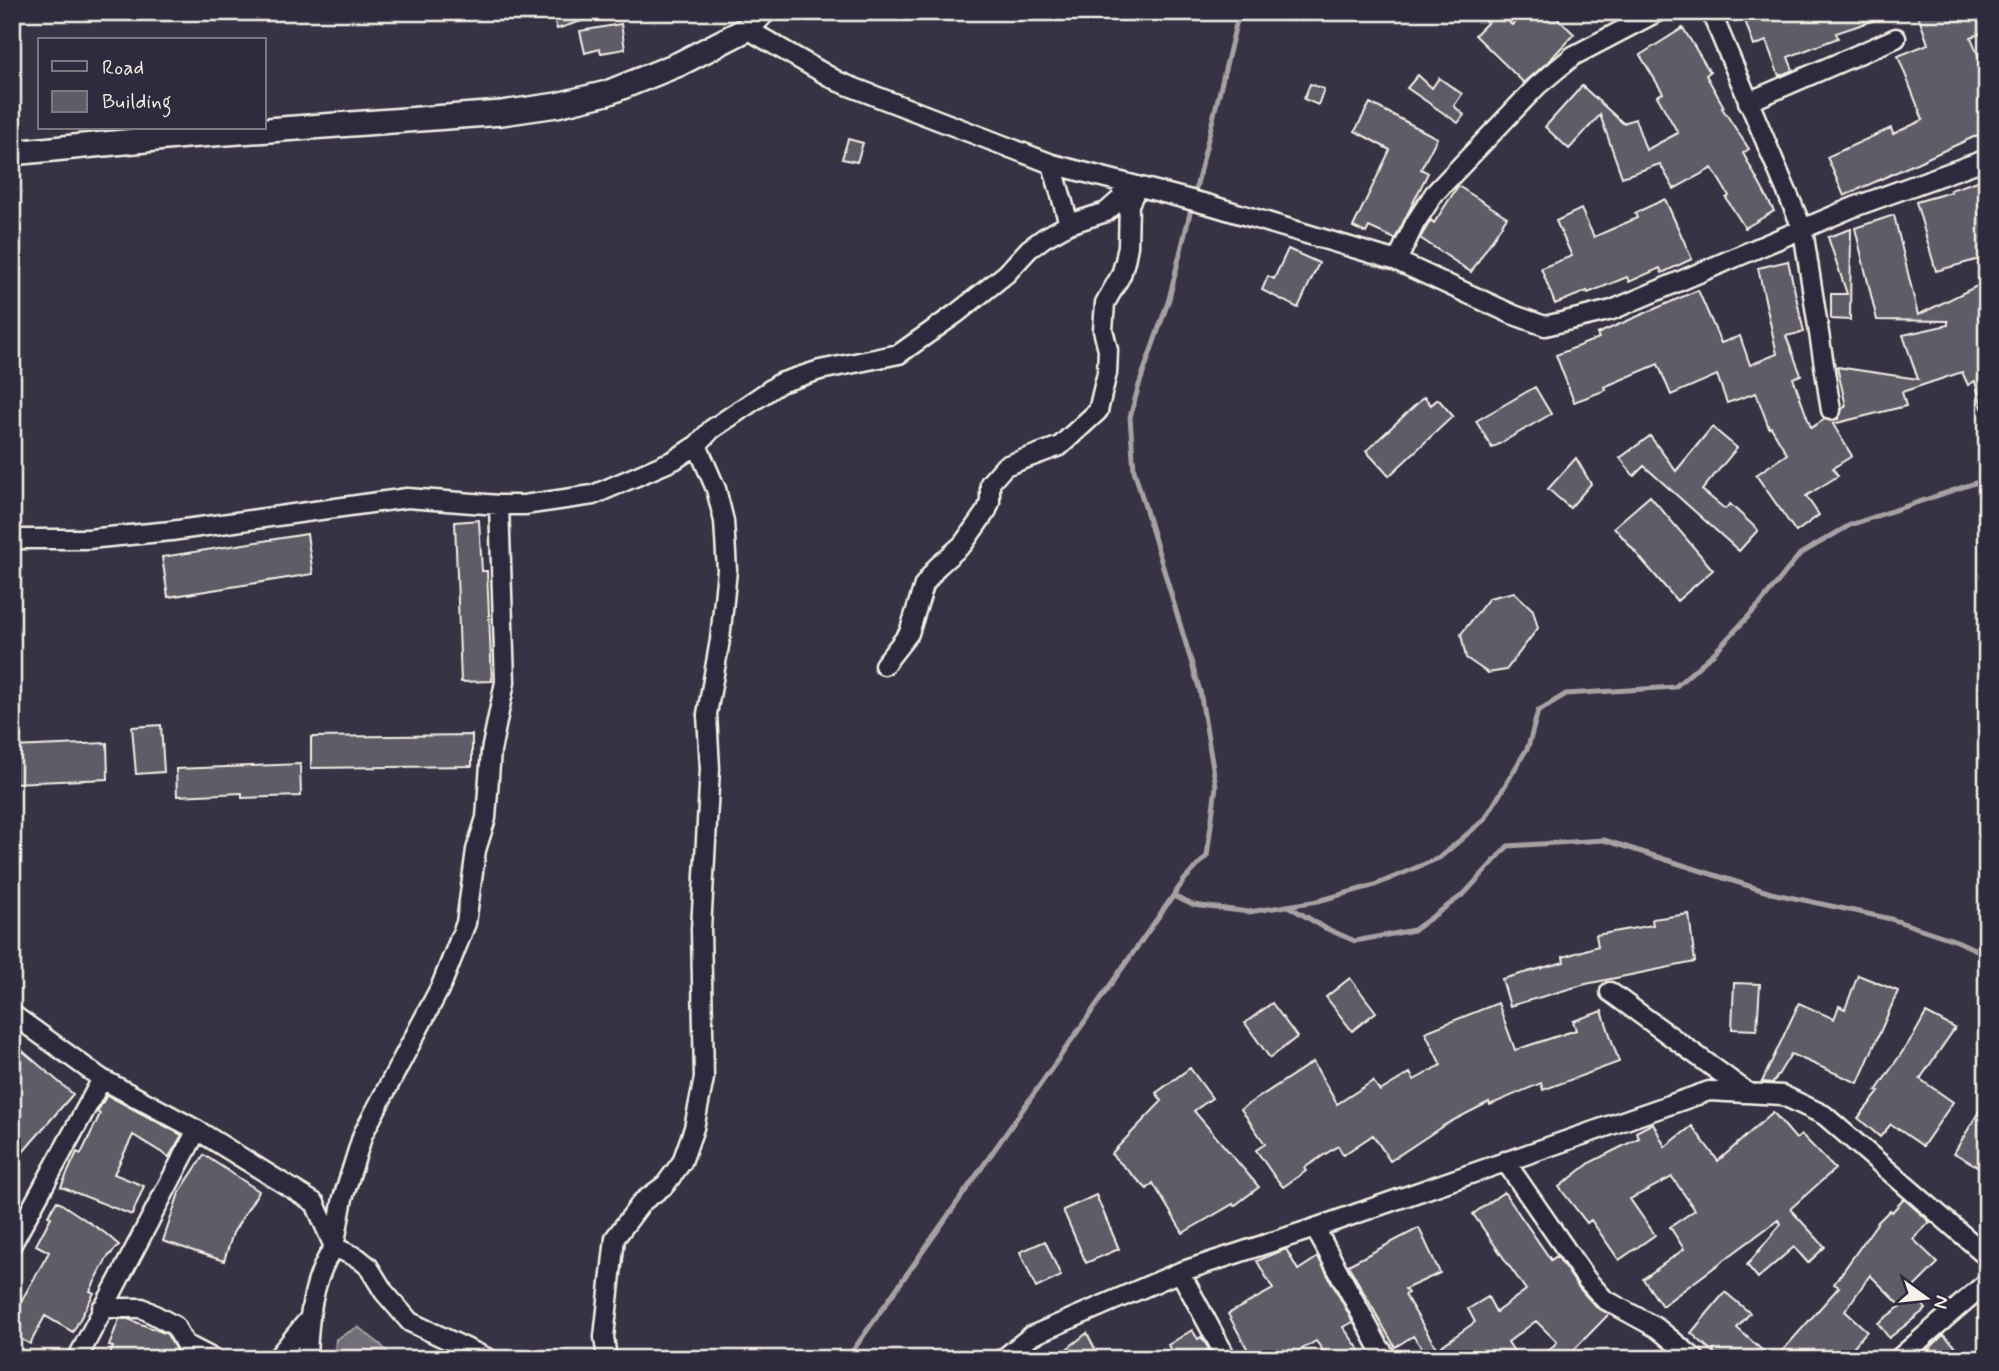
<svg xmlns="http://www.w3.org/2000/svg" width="1999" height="1371" font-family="Mynerve,sans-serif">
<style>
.water{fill:#726e77;stroke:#a6a2a4;stroke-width:2}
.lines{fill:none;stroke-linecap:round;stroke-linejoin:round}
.stream{stroke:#a6a2a4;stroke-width:5}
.building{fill:#5f5c67;stroke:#f4f1e8;stroke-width:2}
.minor-casing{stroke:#f4f1e8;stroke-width:23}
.major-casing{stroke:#f4f1e8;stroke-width:28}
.minor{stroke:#2f2a3d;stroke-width:18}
.major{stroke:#2f2a3d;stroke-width:23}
</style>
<rect width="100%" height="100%" fill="#373244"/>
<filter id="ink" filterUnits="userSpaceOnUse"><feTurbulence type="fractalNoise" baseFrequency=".0143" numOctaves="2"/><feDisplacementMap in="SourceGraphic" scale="14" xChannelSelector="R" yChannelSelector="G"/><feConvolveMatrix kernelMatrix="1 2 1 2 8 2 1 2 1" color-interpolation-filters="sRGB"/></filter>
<g filter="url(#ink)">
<!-- water -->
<path class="water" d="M358,1327L381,1345L393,1359H334L336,1339Z"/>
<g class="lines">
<!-- stream -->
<path class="stream" d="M1173,896L1193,905L1249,912L1318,901L1375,885L1439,858L1485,819L1528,747L1538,711L1566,694L1675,687L1714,653L1761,603L1800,554L1850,525L1987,479
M1288,906L1325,928L1355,941L1414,930L1464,894L1508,846L1604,840L1771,893L1891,919L1957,941L1987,955
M847,1359L1185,879L1207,856L1216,786L1200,691L1134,470L1130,417L1139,385L1169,299L1239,12"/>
</g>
<!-- building -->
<path class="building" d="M552,12H600V15L557,29Z
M1498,12L1512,25L1525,12H1551L1574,34L1549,61L1524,83L1475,35Z
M1742,12H1889L1890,15L1836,33L1838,38L1788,57L1793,70L1779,76L1766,41L1754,46Z
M1917,12H1987V31L1971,37L1987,78V131L1844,196L1827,157L1891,128L1893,134L1923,120L1898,56L1928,44Z
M621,24L625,49L601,53L600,49L585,53L580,31Z
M1683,28L1710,72L1706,75L1724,107L1722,108L1749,149L1743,153L1774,211L1745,228L1726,198L1729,196L1712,168L1674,189L1660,164L1622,177L1600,115L1569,149L1545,127L1582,86L1623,123L1635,119L1646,150L1678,133L1657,96L1663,93L1640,55Z
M1418,75L1432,88L1439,78L1462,94L1454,106L1464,115L1458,123L1407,88Z
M1310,84L1324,89L1318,105L1304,99Z
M1370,103L1437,138L1421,169L1428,173L1395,239L1369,227L1366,233L1353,227L1390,150L1355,131Z
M848,139L863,143L857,162L842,159Z
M1987,178V257L1936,271L1916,202L1951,192L1950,190Z
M1458,186L1507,217L1471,272L1420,238L1431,220L1434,223Z
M1665,199L1692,259L1662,273L1660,268L1629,282L1627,277L1588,293L1587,291L1555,304L1541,268L1572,256L1556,221L1581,209L1594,237L1637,218L1635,213Z
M1894,215L1918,315L1987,281V408H1982L1975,381L1968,385L1962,372L1902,392L1906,406L1833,424L1852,456L1833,468L1838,476L1806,496L1819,515L1796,532L1756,475L1787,454L1771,427L1769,428L1756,393L1727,403L1717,375L1671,395L1658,364L1604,387L1606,390L1574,402L1556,355L1599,338L1597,334L1698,290L1721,343L1740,336L1750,365L1777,354L1758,268L1788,261L1804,332L1786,336L1801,375L1793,378L1811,428L1825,419L1832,421L1838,419L1842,409L1846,406L1837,367L1918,379L1903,335L1948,325V321L1877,320L1855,228Z
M1851,229L1850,320L1831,319V294H1847L1828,237Z
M1288,249L1319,263L1298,308L1262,290L1268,276L1274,279Z
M1535,387L1551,414L1492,448L1476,421Z
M1424,397L1431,405L1438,399L1453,416L1389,476L1366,451Z
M1712,427L1737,448L1702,490L1725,509L1730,504L1758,530L1739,551L1644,466L1634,476L1620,458L1650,436L1676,471Z
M1576,458L1591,484L1570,508L1548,489Z
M1650,496L1713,570L1677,601L1614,527Z
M479,520L482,571H487L492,681L461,682L455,522Z
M307,534L313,574L168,597L162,557Z
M1514,592L1533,610L1538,628L1506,670L1488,673L1466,658L1461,634L1489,598Z
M161,725L164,772L136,774L132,727Z
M472,735V766L311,768V737Z
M107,743L108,779L12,783V747Z
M300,764L301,796L242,798V793L177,796L176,769Z
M1689,914L1695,962L1586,984L1510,1006L1502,979L1564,962L1563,957L1598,946L1596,935L1653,925L1652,919Z
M1858,975L1898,991L1858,1083L1791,1054L1773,1083L1762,1082L1799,1003L1834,1019L1839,1006L1845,1009Z
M1350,978L1376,1012L1352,1031L1326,997Z
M1734,983L1760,984L1757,1030L1732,1029Z
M1272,1003L1297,1037L1270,1058L1245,1023Z
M1498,1003L1515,1050L1576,1030L1573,1021L1602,1011L1619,1062L1543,1090L1541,1083L1490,1105L1489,1102L1446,1124L1390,1161L1373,1135L1343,1155L1338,1146L1304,1168L1306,1171L1283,1187L1274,1176L1256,1150L1265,1144L1241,1109L1313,1062L1337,1104L1373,1081L1380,1091L1410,1073L1414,1080L1441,1065L1425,1032Z
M1926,1013L1955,1028L1920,1079L1953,1102L1923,1146L1891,1124L1880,1137L1858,1118L1879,1092L1876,1091L1915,1033Z
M12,1042L73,1094L23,1152L12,1143Z
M1190,1068L1212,1098L1194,1111L1259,1187L1234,1206L1233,1204L1183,1233L1153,1183L1147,1189L1111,1154L1162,1101L1156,1093Z
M107,1095L182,1135L169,1157L133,1135L114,1174L144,1186L132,1215L61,1187L77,1152L81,1154L100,1114L97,1112Z
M1987,1098V1160L1982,1169L1954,1153Z
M1773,1112L1796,1139L1802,1135L1835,1169L1790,1209L1825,1247L1808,1263L1794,1247L1758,1278L1747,1265L1781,1224L1778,1220L1662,1306L1643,1279L1684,1249L1670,1227L1695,1210L1672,1177L1630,1199L1655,1235L1619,1260L1591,1220L1587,1223L1559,1187L1591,1162L1639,1138L1636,1132L1653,1123L1665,1147L1692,1126L1718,1161Z
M204,1155L259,1191L233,1233L224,1261L163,1241L179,1193Z
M1504,1192L1551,1260L1557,1256L1579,1288L1596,1307L1609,1314L1565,1359H1541L1557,1342L1536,1321L1508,1342L1519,1359H1424L1428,1356L1413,1336L1395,1347L1348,1265L1419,1228L1440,1273L1405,1289L1408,1293L1405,1295L1437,1349L1475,1322L1468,1309L1488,1297L1496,1312L1526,1290L1473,1214Z
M1096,1195L1119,1249L1086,1263L1063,1210Z
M1904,1199L1930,1222L1913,1239L1938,1263L1911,1290L1926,1309L1889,1338L1878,1323L1901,1306L1870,1275L1845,1311L1867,1331L1843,1359H1775L1839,1287L1834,1284L1878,1222L1890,1210L1892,1212Z
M57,1201L105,1233L119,1245L107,1258L90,1291L94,1293L73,1332L45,1316L30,1344L12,1334V1301L19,1305L49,1252L36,1245L51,1217L48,1216Z
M1045,1241L1061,1276L1036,1288L1020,1252Z
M1286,1249L1298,1270L1318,1257L1353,1322L1343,1327L1366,1359H1329L1316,1341L1285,1359H1253L1228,1314L1273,1289L1257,1261Z
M1725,1292L1750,1313L1737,1328L1772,1359H1721L1691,1333Z
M119,1319H128L167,1334L176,1350L189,1359H108L113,1347L109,1346Z
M1192,1330L1198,1339L1201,1337L1209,1349L1206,1352L1210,1359H1176L1168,1345Z
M1087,1333L1100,1359H1054Z
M1943,1335L1970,1359H1919Z"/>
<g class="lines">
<!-- minor casing -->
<g class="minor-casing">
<path id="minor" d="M1711,12L1803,230L1831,410
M747,29L839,82L1052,164L1210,205L1397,261L1514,315L1545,326L1612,310L1854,207L1987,159
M1748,102L1896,38
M1052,164L1069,224
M1397,261L1415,223L1434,194L1537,86L1573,56L1657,12
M12,539H88L171,531L407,498L499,505H524L593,495L674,460L697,445L712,429L780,383L820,370L899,354L957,313L1006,274L1029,249L1044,238L1069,224L1106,212L1123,197L1121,184
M884,665L909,633L924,585L937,567L963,544L987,510L990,502V483L1005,466L1060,446L1098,411L1107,373L1108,350L1103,330L1105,303L1121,275L1125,261L1128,246L1129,204L1137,188
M1610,992L1747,1092
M12,1014L102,1079L197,1130L315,1203L334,1247C312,1279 308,1321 307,1359
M1505,1161L1587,1280L1604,1299L1657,1328L1695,1359
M1315,1228L1379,1347L1388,1359
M12,1244L102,1079
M1180,1272L1227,1359
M102,1308H142L175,1326L185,1344L214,1359
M77,1359L197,1130
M276,1359L308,1320
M489,1359L410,1322L384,1292L368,1266L358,1258L334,1247L343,1198L363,1134L441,986L466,923L476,850L486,818L491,751L505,682L499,505
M607,1359L604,1337L615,1238L642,1202L665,1185L682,1162L694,1128L704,1078L701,929L710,769L707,714L720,640L727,570L724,521L716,489L697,445
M1003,1359L1031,1336L1180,1272L1315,1228L1709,1091L1782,1095L1824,1115L1987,1256
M1898,1359L1987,1282"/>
</g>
<!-- major casing -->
<g class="major-casing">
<path id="major" d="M12,153L186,136L502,113L557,105L607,93L679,64L747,29L763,12"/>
</g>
<!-- minor -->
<use href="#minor" class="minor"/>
<!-- major -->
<use href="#major" class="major"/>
</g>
</g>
<!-- margin -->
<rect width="1999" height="1371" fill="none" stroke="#2f2a3d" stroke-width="42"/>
<rect x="21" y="21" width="1957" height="1329" fill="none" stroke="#f4f1e8" stroke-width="2.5" filter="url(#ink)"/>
<!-- legend -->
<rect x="38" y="38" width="228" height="91" fill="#2f2a3d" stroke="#7e7a81" stroke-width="2"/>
<rect x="52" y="61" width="35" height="10" fill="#2f2a3d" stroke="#7e7a81" stroke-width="2"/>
<text x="102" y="74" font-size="21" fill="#f4f1e8">Road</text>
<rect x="52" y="91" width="35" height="21" fill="#5f5c67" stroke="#7e7a81" stroke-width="2"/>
<text x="102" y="108" font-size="21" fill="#f4f1e8">Building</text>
<!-- north arrow -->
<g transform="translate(1926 1298) rotate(105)" stroke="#2f2a3d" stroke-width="5" paint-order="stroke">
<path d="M0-5L12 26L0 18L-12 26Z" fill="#f4f1e8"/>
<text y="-10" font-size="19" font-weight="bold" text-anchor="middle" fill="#f4f1e8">N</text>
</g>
</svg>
